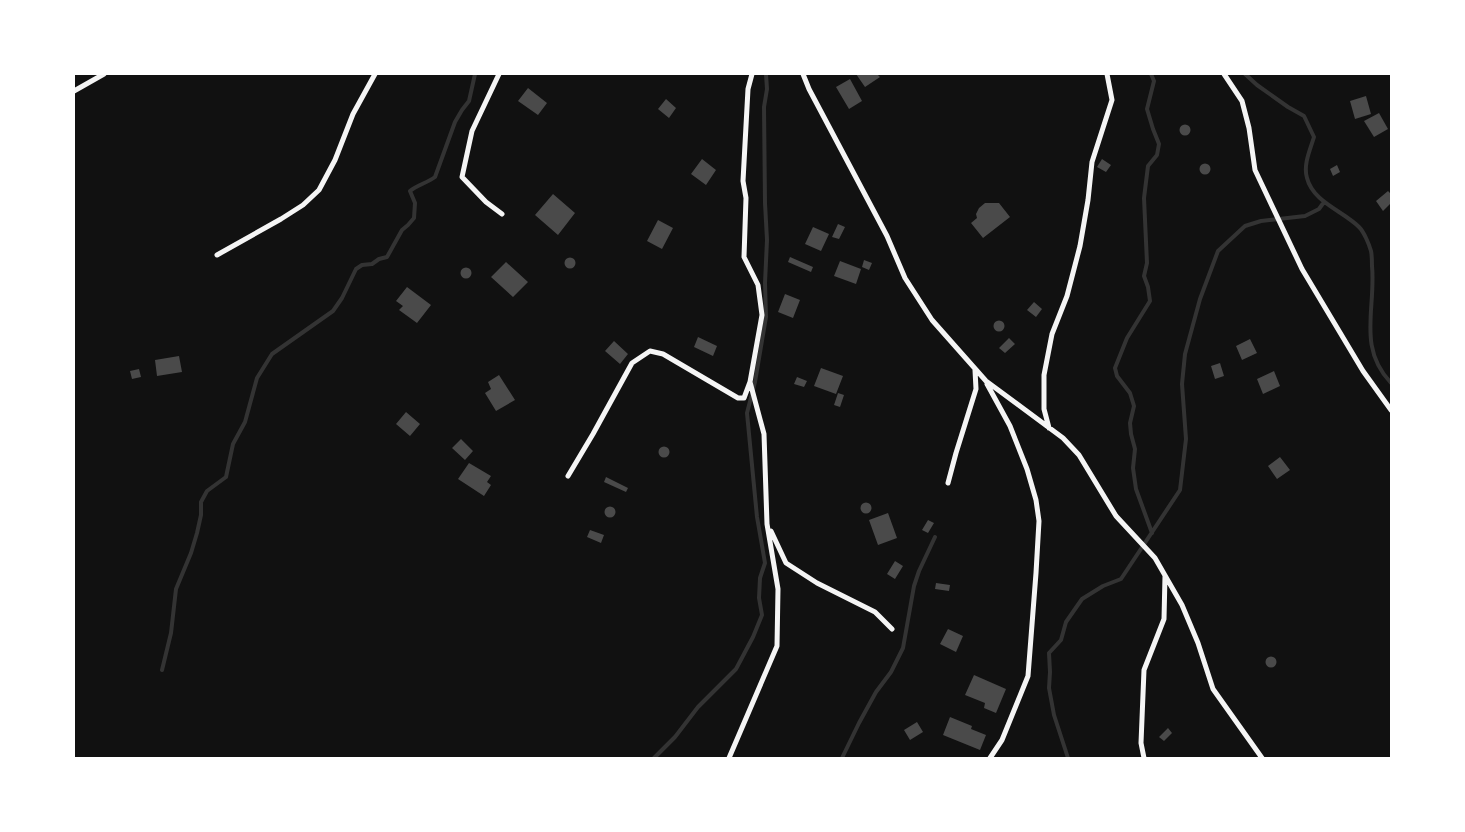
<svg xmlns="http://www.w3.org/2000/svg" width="1465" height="832" font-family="Overpass,sans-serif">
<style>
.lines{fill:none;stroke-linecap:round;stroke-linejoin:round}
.stream{stroke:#333;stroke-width:4}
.building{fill:#4a4a4a}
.minor{stroke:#f5f5f5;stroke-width:5}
</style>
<rect width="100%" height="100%" fill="#111"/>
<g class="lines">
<!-- stream -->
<path class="stream" d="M1151,74L1154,81L1147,109L1153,129L1159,144L1157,155L1148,166L1144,198L1147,263L1144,276L1148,287L1150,301L1127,338L1115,368L1117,376L1130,393L1134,406L1130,423L1131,434L1135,449L1133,468L1136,489L1152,533
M1245,74L1257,85L1288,107L1304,116L1314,137C1310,150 1303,165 1307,178C1313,202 1343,211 1359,227C1364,232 1369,244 1371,251C1372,256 1372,261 1372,266C1376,309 1357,347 1391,383
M162,670L171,633L176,589L191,553L197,533L201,515V502L207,491L226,477L233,444L245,422L257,378L272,354L333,311L342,298L356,269L362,265L372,264L379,259L387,257L402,230L408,225L414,218L415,203L410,191C417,185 427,183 435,177L455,122L462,110L469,101L475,74
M654,758L675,737L698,707L736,669L753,637L762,615L759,598L760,578L765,563L757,517L747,413L755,382L766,317L765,283L767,240L765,203L764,107L767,89L766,74
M842,758L859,723L876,692L891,672L903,648L914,586L919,571L935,537
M1068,758L1054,715L1049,688L1050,672L1049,653L1061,640L1066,622L1082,599L1103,586L1121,579L1180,490L1186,439L1182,384L1185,354L1200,299L1218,251L1245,226L1261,221L1305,216L1319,209L1324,202"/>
</g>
<!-- building -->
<path class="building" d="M856,74H877L880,77L865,87Z
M850,79L862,101L849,109L836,87Z
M528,88L547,103L538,115L518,101Z
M1366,96L1371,114L1355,119L1350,101Z
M666,99L676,108L669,118L658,109Z
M1379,113L1388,129L1374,137L1364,121Z
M1179.5 130a5.5 5.5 0 1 1 11 0a5.5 5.5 0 1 1-11 0Z
M702,159L716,170L706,185L691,174Z
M1102,159L1111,165L1106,172L1097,167Z
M1199.5 169a5.5 5.5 0 1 1 11 0a5.5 5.5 0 1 1-11 0Z
M1337,165L1340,172L1333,176L1330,169Z
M1388,191L1391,194V203L1383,211L1376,201Z
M553,194L575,213L558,235L535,215Z
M985,203H999L1010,217L983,238L971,223L977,218L976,214L979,208Z
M658,220L673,228L662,249L647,241Z
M838,224L845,227L839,239L832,237Z
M813,227L829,234L821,251L805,244Z
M790,257L813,267L811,272L788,262Z
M564.5 263a5.5 5.5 0 1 1 11 0a5.5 5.5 0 1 1-11 0Z
M864,260L872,263L869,270L862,267Z
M840,261L861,269L856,284L834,276Z
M506,262L528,282L513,297L491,277Z
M460.5 273a5.5 5.5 0 1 1 11 0a5.5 5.5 0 1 1-11 0Z
M407,287L431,305L417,323L399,310L403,306L396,301Z
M785,294L800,300L793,318L778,312Z
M1034,302L1042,309L1036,317L1027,310Z
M993.5 326a5.5 5.5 0 1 1 11 0a5.5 5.5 0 1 1-11 0Z
M698,337L717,346L713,356L694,347Z
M1009,338L1015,344L1005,353L999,348Z
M1250,339L1257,353L1242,360L1236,346Z
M614,341L628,354L620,364L605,351Z
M179,356L182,372L157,376L155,360Z
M1220,363L1224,376L1215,379L1211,366Z
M821,368L843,376L836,394L814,386Z
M139,369L141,377L132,379L130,371Z
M1274,371L1280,386L1263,394L1257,379Z
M499,375L515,400L496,411L485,393L491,389L488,382Z
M797,377L807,381L804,387L794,384Z
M838,393L844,395L840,407L834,405Z
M406,412L420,424L410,436L396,424Z
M461,439L473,451L465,460L452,448Z
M658.5 452a5.5 5.5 0 1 1 11 0a5.5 5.5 0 1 1-11 0Z
M1280,457L1290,470L1277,479L1268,466Z
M469,463L491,476L487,482L491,485L484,496L458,479Z
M606,477L628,488L626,492L604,482Z
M860.5 508a5.5 5.5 0 1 1 11 0a5.5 5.5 0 1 1-11 0Z
M604.5 512a5.5 5.5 0 1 1 11 0a5.5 5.5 0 1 1-11 0Z
M888,513L897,538L878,545L869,520Z
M928,520L934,523L928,533L922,530Z
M590,530L604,535L601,543L587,537Z
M895,561L903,566L895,579L887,574Z
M936,583L950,585L949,591L935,589Z
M948,629L963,636L956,652L940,644Z
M1265.5 662a5.5 5.5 0 1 1 11 0a5.5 5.5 0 1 1-11 0Z
M974,675L1006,689L996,713L984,708L985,703L965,695Z
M950,717L972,726L971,729L986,735L980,750L943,735Z
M917,722L923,732L910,740L904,730Z
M1168,728L1172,733L1164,741L1159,737Z"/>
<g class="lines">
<!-- minor -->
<path class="minor" d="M499,74L472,131L462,177L486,202L502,214
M803,74L809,89L887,236L905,278L932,320L986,381L1063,438L1079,455L1116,516L1155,558L1182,605L1198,643L1213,689L1262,758
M1224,74L1242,101L1249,128L1255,170L1302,269L1363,371L1391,410
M74,91L104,74
M217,255L281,219L303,205L319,190L335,160L353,114L375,74
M987,384L1010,426L1027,469L1036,500L1039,521L1036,573L1028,676L1002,740L990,758
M1049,428L1044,409V375L1052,334L1067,296L1080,246L1088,200L1092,162L1112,100L1107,74
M568,476L593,434L632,363L650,351L663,354L738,398H744L750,382L762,315L758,285L744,257L746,198L743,181L748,89L752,74
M948,483L956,453L976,389L975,370
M771,531L786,563L817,583L875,612L892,629
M729,758L777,646L778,589L767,524L764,434L750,382
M1144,758L1141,743L1144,670L1164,619L1165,576"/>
</g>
<!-- border -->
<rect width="1465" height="832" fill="none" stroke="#ffffff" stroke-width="150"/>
</svg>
